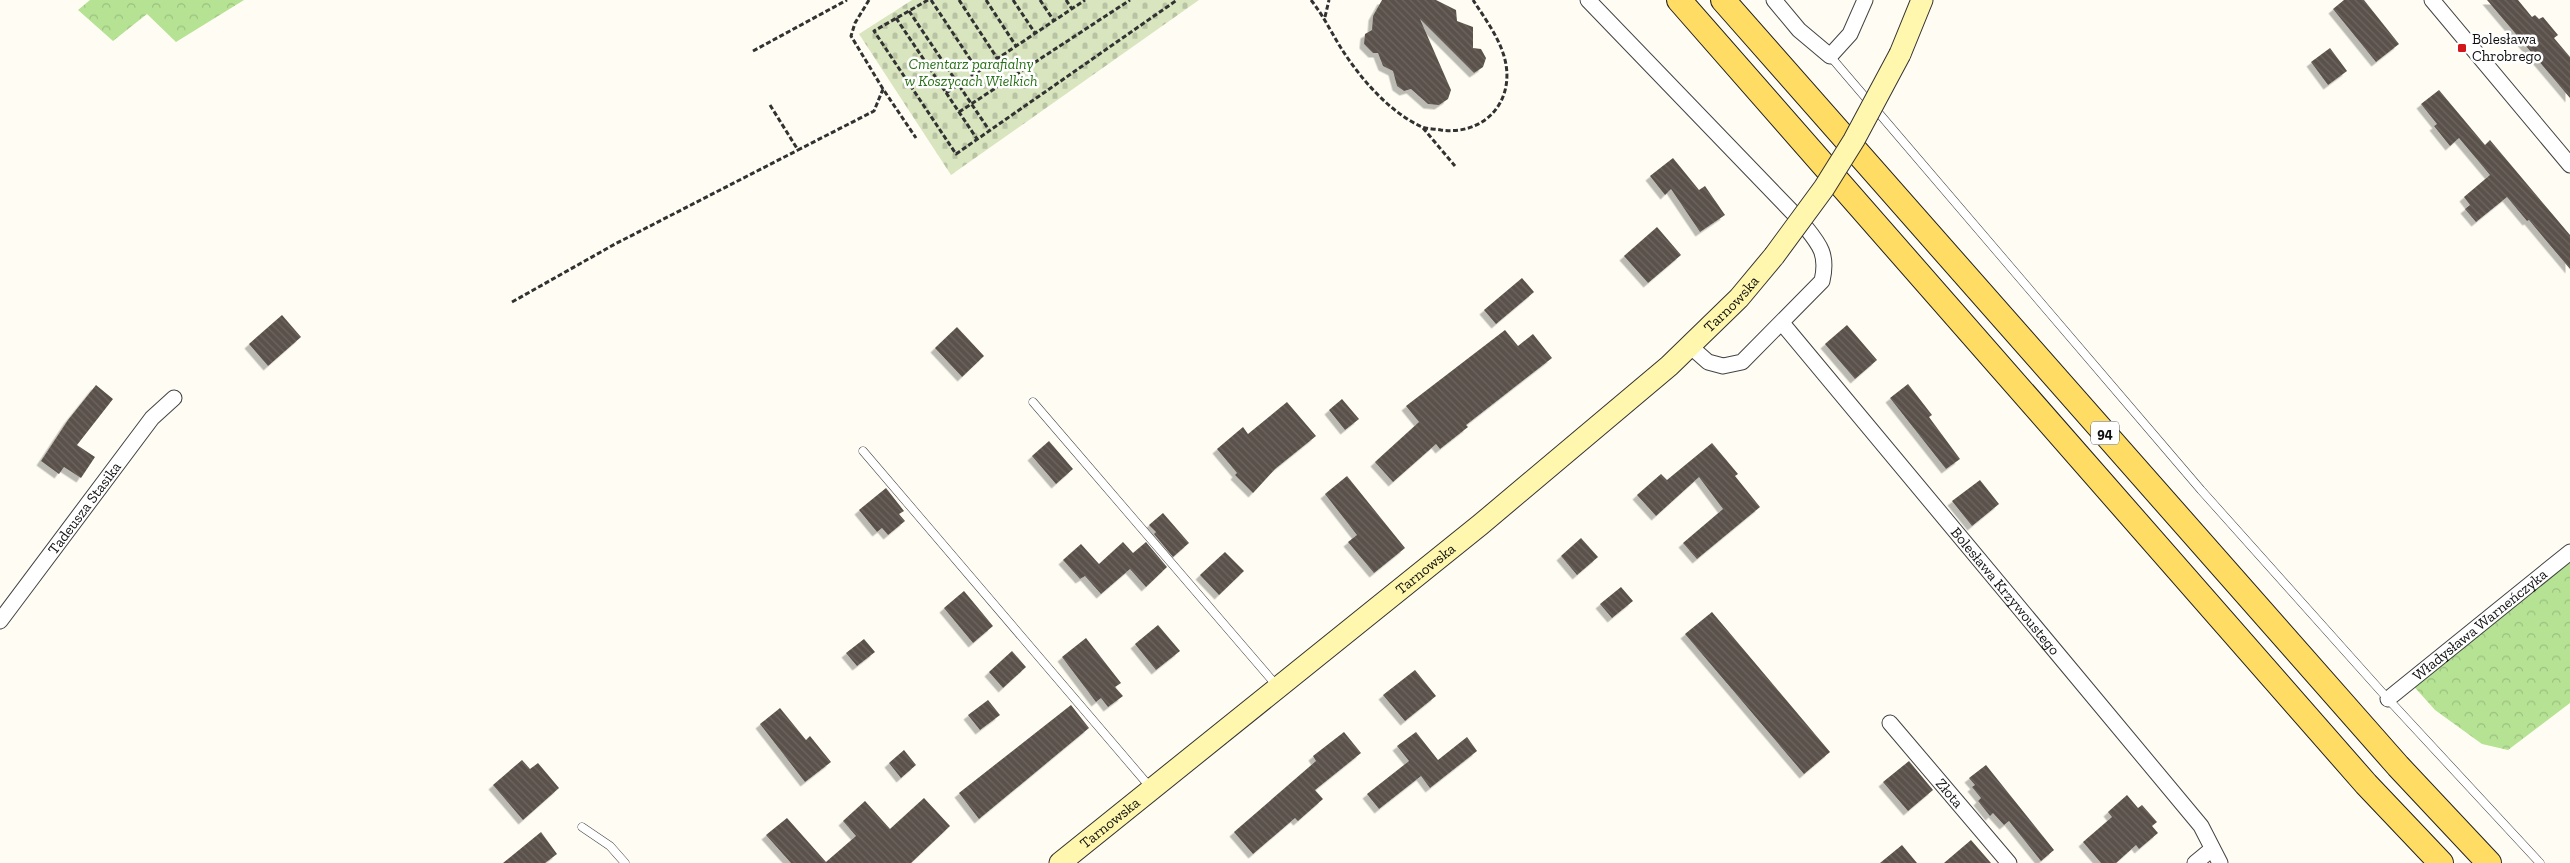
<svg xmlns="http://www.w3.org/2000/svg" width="2570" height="863" font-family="'Zilla Slab',serif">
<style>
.forest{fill:url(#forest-crowns)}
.cemetery{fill:url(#cemetery-stones)}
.building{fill:url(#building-back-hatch);filter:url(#shadow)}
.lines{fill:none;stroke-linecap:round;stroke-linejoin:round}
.lane-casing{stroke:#434343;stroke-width:9}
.street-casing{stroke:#434343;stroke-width:17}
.secondary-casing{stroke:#323232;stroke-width:23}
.primary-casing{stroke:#212121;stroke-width:26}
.path{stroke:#323232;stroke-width:3;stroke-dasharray:5 2.5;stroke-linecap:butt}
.lane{stroke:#fff;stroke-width:8}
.street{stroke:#fff;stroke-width:15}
.secondary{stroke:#fff7ae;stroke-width:21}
.primary{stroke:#ffdc63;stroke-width:24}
.secondary-bridge-casing{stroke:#323232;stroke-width:23;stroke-linecap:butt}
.secondary-bridge{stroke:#fff7ae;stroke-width:21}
.poi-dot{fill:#d2161c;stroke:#fff;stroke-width:2}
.labels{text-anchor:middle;stroke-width:5;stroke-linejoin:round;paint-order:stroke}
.shield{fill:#fff;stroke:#585858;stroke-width:1}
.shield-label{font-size:14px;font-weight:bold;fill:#101010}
.poi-label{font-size:15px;fill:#101010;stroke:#fff;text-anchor:start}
.park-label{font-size:15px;font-style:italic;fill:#287117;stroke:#fff}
.street-label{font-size:15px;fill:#101010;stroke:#fff}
</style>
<defs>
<pattern id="forest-crowns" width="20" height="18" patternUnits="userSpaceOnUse" patternTransform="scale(1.25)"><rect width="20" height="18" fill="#b6e294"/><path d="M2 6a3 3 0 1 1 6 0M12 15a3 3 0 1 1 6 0" fill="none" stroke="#9bc17f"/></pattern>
<pattern id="cemetery-stones" width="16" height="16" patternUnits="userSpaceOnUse" patternTransform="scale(1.25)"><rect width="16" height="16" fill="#d8e5bf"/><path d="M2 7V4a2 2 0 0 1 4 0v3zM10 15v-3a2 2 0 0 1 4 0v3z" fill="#b8c3a3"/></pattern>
<pattern id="building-back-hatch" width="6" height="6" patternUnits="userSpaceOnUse" patternTransform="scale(1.25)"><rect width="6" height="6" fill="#5a514b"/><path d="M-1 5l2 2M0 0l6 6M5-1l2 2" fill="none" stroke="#6d6561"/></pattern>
<filter id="shadow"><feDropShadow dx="-4.5" dy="4.5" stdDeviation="0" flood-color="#0004"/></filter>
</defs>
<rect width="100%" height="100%" fill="#fffdf3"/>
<!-- forest -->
<path class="forest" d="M90,0H244L176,42L147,14L113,41L78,10Z
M2570,561V703L2508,750L2482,744L2435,710L2409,681Z"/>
<!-- cemetery -->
<path class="cemetery" d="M912,0H1199L951,175L859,34Z"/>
<!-- building -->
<path class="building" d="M1382,0H1436L1456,10L1457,21L1473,27V48L1481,49L1486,58L1483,67L1474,73L1420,19L1451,90L1448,99L1439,105L1428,104L1411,89L1404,91L1397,86L1393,71L1383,66L1378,53H1373L1364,44L1365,34L1372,30L1373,16Z
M2344,0H2364L2399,44L2376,62L2333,9Z
M2487,0H2518L2532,17L2535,15L2539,19L2543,17L2558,35L2554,38L2570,57V98Z
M2330,48L2347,71L2328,85L2311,62Z
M2439,90L2485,145L2490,140L2570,235V269L2529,220L2527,221L2507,197L2476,222L2465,209L2470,205L2464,197L2490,175L2459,138L2450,146L2434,126L2437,124L2421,104Z
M1673,158L1699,190L1705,186L1725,215L1700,232L1671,189L1665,195L1650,176Z
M1657,227L1681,255L1648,283L1624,256Z
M1522,278L1534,292L1496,324L1484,310Z
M282,315L301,337L268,366L249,344Z
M1847,325L1877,360L1855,379L1825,344Z
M957,327L984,356L962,377L935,348Z
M1505,330L1518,346L1533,334L1552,358L1466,425L1468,427L1440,449L1436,444L1393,482L1375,462L1419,422L1406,406Z
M1908,384L1932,415L1929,417L1960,459L1946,469L1890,398Z
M96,385L113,399L77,445L95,457L81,478L64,467L59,474L41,461L68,420Z
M1342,399L1359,419L1345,430L1329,410Z
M1287,402L1316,436L1275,469L1253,493L1235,475L1237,473L1217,449L1243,427L1248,434Z
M1049,441L1073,469L1056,484L1032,456Z
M1712,443L1738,474L1735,476L1760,507L1697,559L1683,543L1723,509L1699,477L1656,516L1637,495L1661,474L1667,480Z
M1347,476L1405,548L1374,573L1348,542L1357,535L1325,494Z
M1980,480L1999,504L1972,526L1952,501Z
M886,488L904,511L899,514L905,521L888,535L882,528L877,532L859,510Z
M1163,513L1189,543L1173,557L1154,534L1156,532L1149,525Z
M1581,538L1598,557L1577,575L1561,556Z
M1123,542L1133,553L1146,542L1167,567L1146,587L1130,569L1101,594L1085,576L1080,579L1063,560L1081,544L1099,564Z
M1225,552L1244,571L1219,595L1200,575Z
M1621,587L1633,601L1612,618L1600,604Z
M964,591L993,626L973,643L944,608Z
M1712,612L1830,752L1804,774L1685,634Z
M1158,625L1180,651L1156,670L1135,644Z
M1086,638L1121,683L1115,687L1123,696L1108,707L1101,698L1096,702L1062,657Z
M864,639L875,652L857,666L846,653Z
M1012,651L1026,667L1003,688L989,672Z
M1415,670L1436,696L1405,721L1383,695Z
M988,700L1000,715L980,730L968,715Z
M1071,705L1089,728L979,819L959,793Z
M780,708L806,740L810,736L831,762L805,782L760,724Z
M1344,732L1361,753L1315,790L1323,799L1298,821L1295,818L1253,854L1234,832L1316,761L1313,756Z
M1416,732L1438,760L1467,737L1477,751L1430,788L1421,776L1379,809L1367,794L1409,761L1397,746Z
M904,750L916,765L901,778L889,763Z
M522,760L530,769L538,763L559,788L523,820L493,785Z
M1909,761L1933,790L1908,811L1883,782Z
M1986,765L2054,850L2041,861L2009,821L2004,825L1993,813L1990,816L1978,801L1981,798L1972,787L1975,785L1969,778Z
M2127,795L2138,808L2142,805L2157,822L2152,826L2158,833L2139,849L2136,845L2116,863H2101L2083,842L2112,817L2108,812Z
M924,798L950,826L911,863H791L766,835L787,818L826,862L856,836L843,821L865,801L890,829Z
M541,832L557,854L545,863H503Z
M1971,840L1991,863H1944Z
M1902,845L1917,863H1880Z"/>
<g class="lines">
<!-- lane casing -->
<g class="lane-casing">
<path id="lane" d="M1830,56L2201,490L2388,699L2540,863
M1033,402L1277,686
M863,451L1150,787
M582,827L610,846L625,863"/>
</g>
<!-- street casing -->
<g class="street-casing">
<g id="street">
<path d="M1588,0L1799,219C1817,242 1829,251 1822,281L1742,362L1723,366L1708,362L1691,347"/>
<path d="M1774,0L1799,30L1830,56L1850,34L1865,0"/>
<path d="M2432,0L2570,165"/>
<path id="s1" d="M1782,323L2201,826L2220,863"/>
<path id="s2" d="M0,621L152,418L174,398"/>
<path id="s3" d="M2388,699L2570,552"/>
<path id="s4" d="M1890,723L2009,863"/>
<path d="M2195,863L2212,849"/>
</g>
</g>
<!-- secondary casing -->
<g class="secondary-casing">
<g id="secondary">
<path d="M1900,54L1922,0"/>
<path id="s5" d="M1060,863L1480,525L1669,366L1739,298L1774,256"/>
</g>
</g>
<!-- primary casing -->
<g class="primary-casing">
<path id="primary" d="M1679,0L2366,784L2441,863
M1723,0L2398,766L2489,863"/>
</g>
<!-- path -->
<path class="path" d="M869,0L855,23L851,36L883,89L916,138
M928,0L874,31L956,154L1177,0
M931,0L978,71
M959,0L997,58
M986,0L1016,46
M1013,0L1035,33
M1040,0L1054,21
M1066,0L1072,9
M1311,0C1323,15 1331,32 1341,48C1360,78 1389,112 1422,127C1427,129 1435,129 1441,130C1485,136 1517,100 1504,56C1498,36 1484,17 1473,0
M909,11L989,130
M1325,17L1329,0
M896,18L977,139
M753,51L847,0
M946,93L1085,0
M770,105L798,150L874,111L883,89
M959,112L1130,0
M1423,128L1455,166
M512,302L615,244L798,150"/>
<!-- lane -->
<use href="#lane" class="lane"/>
<!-- street -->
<use href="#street" class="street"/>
<!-- secondary -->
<use href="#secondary" class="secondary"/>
<!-- primary -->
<use href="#primary" class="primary"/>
<!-- secondary-bridge casing -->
<g class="secondary-bridge-casing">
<path id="secondary-bridge" d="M1774,256L1824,188L1854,140L1900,54"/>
</g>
<!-- secondary-bridge -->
<use href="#secondary-bridge" class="secondary-bridge"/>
</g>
<!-- markers -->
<rect class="poi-dot" x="2457" y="43" width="10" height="10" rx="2.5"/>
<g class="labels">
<!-- shield labels -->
<rect class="shield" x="2091" y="421.5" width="28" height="23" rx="4"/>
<g class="shield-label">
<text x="2105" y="438">94</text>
</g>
<!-- poi labels -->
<g class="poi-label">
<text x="2472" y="44">Bolesława<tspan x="2472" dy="17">Chrobrego</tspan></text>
</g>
<!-- park labels -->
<g class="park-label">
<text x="971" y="69">Cmentarz parafialny<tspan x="971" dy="17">w Koszycach Wielkich</tspan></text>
</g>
<!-- street labels -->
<g class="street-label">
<text dy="5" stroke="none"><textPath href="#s5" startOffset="874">Tarnowska</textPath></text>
<text dy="5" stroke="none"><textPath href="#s2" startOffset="141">Tadeusza Stasika</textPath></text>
<text dy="5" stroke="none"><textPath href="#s5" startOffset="469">Tarnowska</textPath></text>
<text dy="5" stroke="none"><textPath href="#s1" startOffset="349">Bolesława Krzywoustego</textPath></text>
<text dy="5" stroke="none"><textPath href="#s3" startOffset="118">Władysława Warneńczyka</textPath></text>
<text dy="5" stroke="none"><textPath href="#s4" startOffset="92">Złota</textPath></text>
<text dy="5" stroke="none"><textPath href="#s5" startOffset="64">Tarnowska</textPath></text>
</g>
</g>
</svg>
